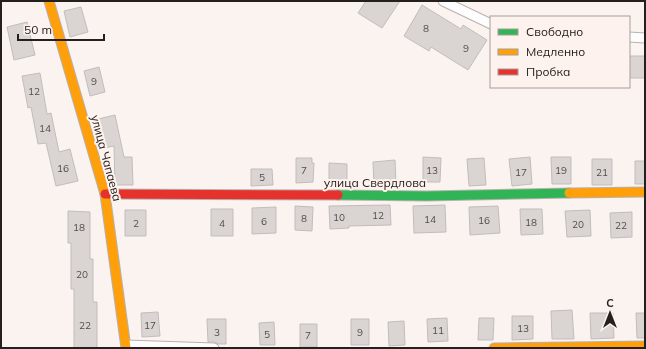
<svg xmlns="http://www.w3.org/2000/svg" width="646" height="349" font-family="Mulish,sans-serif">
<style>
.building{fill:#dad5d3;stroke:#c2bdbc}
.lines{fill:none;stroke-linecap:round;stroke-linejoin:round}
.street-casing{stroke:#b7b2b0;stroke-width:11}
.fast-casing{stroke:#b7b2b0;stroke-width:11}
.slow-casing{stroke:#b7b2b0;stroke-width:11}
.jam-casing{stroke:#b7b2b0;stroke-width:11}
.street{stroke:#fefdfd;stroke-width:9}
.fast{stroke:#30b455;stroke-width:9}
.slow{stroke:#ff9f0a;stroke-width:9}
.jam{stroke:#e5322d;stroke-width:9}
.labels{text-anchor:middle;stroke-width:4;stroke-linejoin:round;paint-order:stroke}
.number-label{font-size:10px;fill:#524d4b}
.street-label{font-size:12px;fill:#24201e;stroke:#fdf2ed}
</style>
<rect width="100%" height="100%" fill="#faf3f0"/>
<!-- building -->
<path class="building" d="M366,1H400L382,28L358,13Z
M422,5L461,29L463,25L487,40L468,70L431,47L429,51L404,36Z
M81,7L88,32L70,37L64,11Z
M27,22L35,55L14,60L7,27Z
M629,56H645V78H629Z
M99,67L105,92L90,96L84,71Z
M40,73L47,114L51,113L59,152L70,149L78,181L56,186L46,143L38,144L31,107L28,108L22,76Z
M115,115L124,157H132L133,185H115L114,146L104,148L98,119Z
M423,157L441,158L440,182H423Z
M530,157L532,184L512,186L509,159Z
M551,157H571V184H552Z
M296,158H312V163H314L313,182L296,183Z
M484,158L486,185L469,186L467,159Z
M592,159H612V185H592Z
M395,160L396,185L374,186L373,162Z
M635,161H645V184H635Z
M329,163L347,164V183L329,182Z
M251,169H272L273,185L251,186Z
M390,205L391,225L349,226V228L330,229L329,206Z
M445,205L446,232L414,233L413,206Z
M295,206L313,207L312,231L295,230Z
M498,206L500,233L470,235L469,207Z
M276,207V233L252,234V208Z
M211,209H233V236H211Z
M520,209H542L543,234L521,235Z
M125,210H146V236H125Z
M590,210L591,236L567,237L565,211Z
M68,211L90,212V259H93V302H97V348H74V289H71V243H68Z
M632,212V237L611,238L610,213Z
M572,310L574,339H552L551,311Z
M158,312L160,336L142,337L141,313Z
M590,313H613L614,338L591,339Z
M636,313H645V338H637Z
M512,316H533V339L512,340Z
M447,318L448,341L428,342L427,319Z
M479,318H494L493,340H478Z
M207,319H226V344H219L215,342H208Z
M351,319H369V345H351Z
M404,321L405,345L389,346L388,322Z
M274,322L275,345H260L259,323Z
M300,324H317V347H300Z"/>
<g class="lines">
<!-- street casing -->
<g class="street-casing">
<path id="street" d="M443,1L491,24
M629,37L645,38
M126,345L214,348"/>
</g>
<!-- fast casing -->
<g class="fast-casing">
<path id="fast" d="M338,195L427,196L569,193"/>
</g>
<!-- slow casing -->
<g class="slow-casing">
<path id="slow" d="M49,1L105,194L126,348
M569,193L645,192
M494,348L645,346"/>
</g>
<!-- jam casing -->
<g class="jam-casing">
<path id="jam" d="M105,194L338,195"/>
</g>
<!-- street -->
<use href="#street" class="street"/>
<!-- fast -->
<use href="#fast" class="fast"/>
<!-- slow -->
<use href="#slow" class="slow"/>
<!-- jam -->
<use href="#jam" class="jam"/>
</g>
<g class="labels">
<!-- number labels -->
<g class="number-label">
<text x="426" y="32">8</text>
<text x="466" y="52">9</text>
<text x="94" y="85">9</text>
<text x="34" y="95">12</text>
<text x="45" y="132">14</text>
<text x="63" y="172">16</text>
<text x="304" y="174">7</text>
<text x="432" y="174">13</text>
<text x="561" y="174">19</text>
<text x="521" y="176">17</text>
<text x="602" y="176">21</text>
<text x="262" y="181">5</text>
<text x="378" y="219">12</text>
<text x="339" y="221">10</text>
<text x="304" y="222">8</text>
<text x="430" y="223">14</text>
<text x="484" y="224">16</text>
<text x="264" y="225">6</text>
<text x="531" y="226">18</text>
<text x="136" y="227">2</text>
<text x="222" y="227">4</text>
<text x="578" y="228">20</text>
<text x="621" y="229">22</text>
<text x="79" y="231">18</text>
<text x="82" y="278">20</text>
<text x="85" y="329">22</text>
<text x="150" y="329">17</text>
<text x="523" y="332">13</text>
<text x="438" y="334">11</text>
<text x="217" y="336">3</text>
<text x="360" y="336">9</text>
<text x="267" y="338">5</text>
<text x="308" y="339">7</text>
</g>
<!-- street labels -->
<g class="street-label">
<text transform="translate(106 158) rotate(75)" y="4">улица Чапаева</text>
<text x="375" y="187">улица Свердлова</text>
</g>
</g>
<!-- border -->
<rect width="646" height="349" fill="none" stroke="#24201e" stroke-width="4"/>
<!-- legend -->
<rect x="490" y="16" width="140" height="72" fill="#fdf2ed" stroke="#a69e9a"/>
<rect x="498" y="29" width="20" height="6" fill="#30b455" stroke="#a69e9a"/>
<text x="526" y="36" font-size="12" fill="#24201e">Свободно</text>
<rect x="498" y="49" width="20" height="6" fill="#ff9f0a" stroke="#a69e9a"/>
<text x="526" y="56" font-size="12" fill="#24201e">Медленно</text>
<rect x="498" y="69" width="20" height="6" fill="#e5322d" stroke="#a69e9a"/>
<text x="526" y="76" font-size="12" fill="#24201e">Пробка</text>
<!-- north arrow -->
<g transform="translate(610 313)" stroke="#fdf2ed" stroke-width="3" paint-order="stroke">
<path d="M0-3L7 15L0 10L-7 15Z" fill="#24201e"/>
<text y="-6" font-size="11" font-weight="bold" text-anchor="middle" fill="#24201e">С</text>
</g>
<!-- scale -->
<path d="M18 34v6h86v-6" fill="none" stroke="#24201e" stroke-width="2"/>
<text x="24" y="34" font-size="12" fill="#24201e" stroke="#fdf2ed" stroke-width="3" paint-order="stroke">50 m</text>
</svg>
